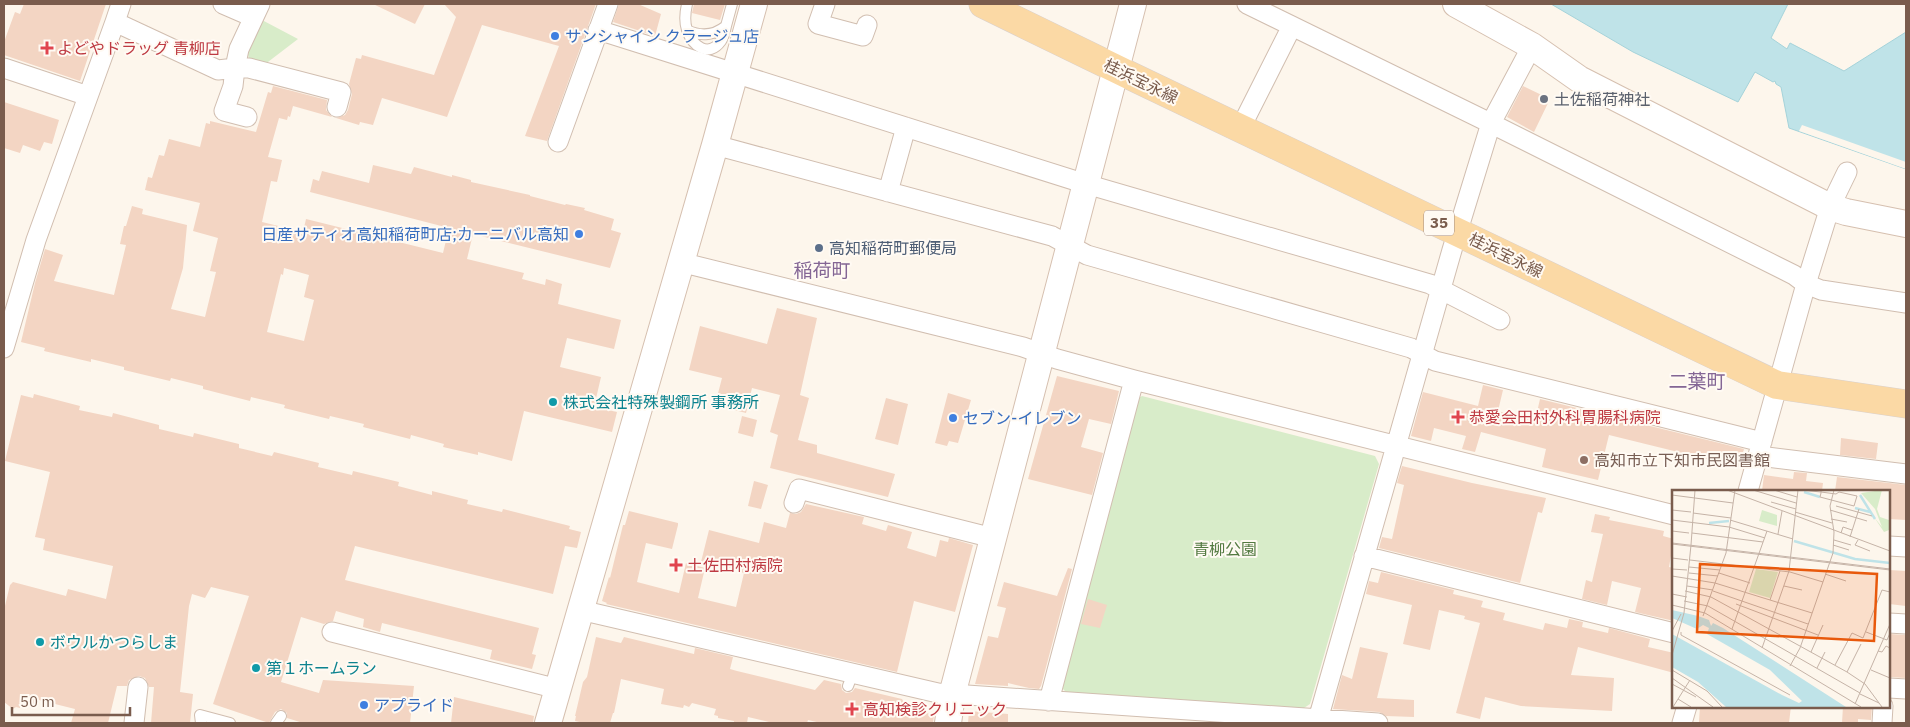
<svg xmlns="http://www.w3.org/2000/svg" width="1910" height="727" font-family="'IBM Plex Sans','Noto Sans JP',sans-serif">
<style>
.green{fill:#d8ecc9}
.water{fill:#bfe3e8;stroke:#a5d3da}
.pier{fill:#fdf6ec}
.building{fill:#f3d5c3;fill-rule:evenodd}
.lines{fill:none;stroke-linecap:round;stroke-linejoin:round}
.lane-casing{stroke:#d1beb0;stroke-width:12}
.street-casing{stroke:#d1beb0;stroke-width:21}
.secondary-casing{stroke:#d6c0b0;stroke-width:28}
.primary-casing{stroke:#dad1cd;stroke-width:29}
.lane{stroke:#fff;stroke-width:10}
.street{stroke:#fff;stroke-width:19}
.secondary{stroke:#fff;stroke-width:26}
.primary{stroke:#fbd9a5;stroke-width:28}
.shop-dot{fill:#3f7fe0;stroke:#fffaf3;stroke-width:2}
.health-dot{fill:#e0444e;stroke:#fffaf3;stroke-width:2}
.worship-dot{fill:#6b7280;stroke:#fffaf3;stroke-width:2}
.service-dot{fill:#5c6f8a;stroke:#fffaf3;stroke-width:2}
.culture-dot{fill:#0f9aa8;stroke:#fffaf3;stroke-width:2}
.education-dot{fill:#8d6e63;stroke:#fffaf3;stroke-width:2}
.labels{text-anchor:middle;stroke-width:4;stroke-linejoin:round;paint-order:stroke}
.shield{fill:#fffaf3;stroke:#a28b7f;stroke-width:1}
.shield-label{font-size:15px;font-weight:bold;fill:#7a5c4d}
.shop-label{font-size:16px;fill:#366cbe;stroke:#fffaf3;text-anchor:start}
.health-label{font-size:16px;fill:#be3a42;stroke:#fffaf3;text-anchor:start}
.street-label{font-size:16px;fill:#7a5c4d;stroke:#fffaf3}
.worship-label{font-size:16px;fill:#5b616d;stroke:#fffaf3;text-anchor:start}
.service-label{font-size:16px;fill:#4e5e75;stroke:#fffaf3;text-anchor:start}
.culture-label{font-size:16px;fill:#0d838f;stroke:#fffaf3;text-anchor:start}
.education-label{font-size:16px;fill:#785e54;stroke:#fffaf3;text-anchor:start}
.park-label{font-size:16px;fill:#537a41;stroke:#fffaf3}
.quarter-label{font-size:19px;fill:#846695;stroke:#fffaf3}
.inset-river{fill:none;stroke:#bfe3e8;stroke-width:2.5}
.inset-road{fill:none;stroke:#c5b3a7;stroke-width:1}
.view{fill:#e8590c;fill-opacity:0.15;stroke:#e8590c;stroke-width:2.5}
.inset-edge{fill:none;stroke:#7a5c4d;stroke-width:2.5}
</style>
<rect width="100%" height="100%" fill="#fdf6ec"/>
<!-- green -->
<path class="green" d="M262,20L298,39L264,65L249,59L247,50Z
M1142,396L1375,456L1379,464L1310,704L1304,708L1066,692L1059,685L1135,400Z"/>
<!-- water -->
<path class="water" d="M1551,4H1788L1771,38L1787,49L1790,43L1844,71L1906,32V169L1789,128L1781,87L1776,84L1775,81L1773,82L1755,72L1738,102L1633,52Z"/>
<!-- pier -->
<path class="pier" d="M1802,125L1906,162V169L1799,131Z"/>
<!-- building -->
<path class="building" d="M24,4H106L80,81L4,55V42L15,12L20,14Z
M373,4H425L415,24Z
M444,4H596L547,141L525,136L559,46L482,25L447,117L382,98L373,125L360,122L359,125L336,118L345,115L348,110L352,94L349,84L356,58L361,59L362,55L434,75L456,17Z
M619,4H638L661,14L655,36L613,22Z
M694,4H725L720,20L692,13Z
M273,86L327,100L326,110L332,117L293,106L290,117L288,116L287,120L279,118L268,157L282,160L277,182L271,181L262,222L303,232L306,219L443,253L449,228L310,192L313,179L319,181L322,171L369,183L373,165L411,174L414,167L452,177V175L471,180V182L530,195V196L565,205L566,204L585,208L584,210L614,219L611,230L621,233L610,268L473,234L467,259L524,273L522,279L545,285L546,279L562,284L558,304L621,320L614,349L567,338L560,367L601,377L594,407L617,412L612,432L524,411L512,461L478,452V455L443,447L444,444L411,435L410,439L363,427L364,424L330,416L329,419L284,408L285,405L251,397L250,401L203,389V386L171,378L170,381L124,370V367L91,359V362L44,351L45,348L21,342L35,283L45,249L63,255L54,281L114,295L126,245L120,244L124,226H126L132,206L143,209L142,214L187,225L183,268L171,309L205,317L216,272L210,271L218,238L193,231L200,203L145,190L148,177L152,178L159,155L164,156L169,139L200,147L206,123L210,124V121L256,132L268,92L271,93ZM284,268L309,275L304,297L314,300L304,341L267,332L281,274L283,275Z
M1523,86L1550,99L1534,132L1507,117Z
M4,102L59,120L52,144L44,142L40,151L23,145L20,153L4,148Z
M777,308L817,318L800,395L809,398L798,440L817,445V453L895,474L888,497L770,468L778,435L770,432L780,395L752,388L746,413L715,405L722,378L689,370L700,326L767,344Z
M1057,376L1119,391L1111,424L1089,419L1081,447L1103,453L1092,495L1028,479Z
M1483,385L1503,390L1498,411L1535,421L1540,399L1744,449L1739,467L1609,435L1598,480L1542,467L1546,449L1481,432L1475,452L1462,449L1466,436L1434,428L1431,441L1411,436L1423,392L1478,406Z
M948,393L971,400L958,443L949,441L947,446L935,443Z
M34,394L80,406L79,410L112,417L113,413L159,425V429L193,437L194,433L239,444V448L272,456L274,452L319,463L318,467L352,475L353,471L399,482L398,486L432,495V491L468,500L467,504L502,512L503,509L570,526L569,529L581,532L577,548L565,546L553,594L355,546L345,580L539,628L532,654L536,655L532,669L490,659L492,650L382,623L380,632L363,627L364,619L336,611L333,621L324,624L301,617L281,682L319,693L323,680L414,686L410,723H303L287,718V713L281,709L275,712L269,723L213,704L249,596L211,587L205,598L192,594L189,606L180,692L193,694L190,723H151L154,687H149L145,678L139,676L129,680L127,686H117L108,723H71L75,709L39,700L38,705L21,701L20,708L16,707L13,709L4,702V610L10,585L13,582L66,596L68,589L106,599L113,566L43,550L45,539L35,537L50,472L5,461L21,395L33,398Z
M886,398L908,404L898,445L875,439Z
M742,416L757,420L753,437L738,433Z
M1841,438L1878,443L1876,459L1840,455Z
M1402,466L1472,483L1546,498L1542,513L1538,512L1520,583L1379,548L1382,537L1392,539L1404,485L1397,483Z
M1794,472L1807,473L1806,481L1823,483L1822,491H1762L1764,475L1793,479Z
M1837,477L1906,485V520L1889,519V491H1835Z
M754,481L768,485L761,509L748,506Z
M806,504L864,517L862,524L886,531L888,525L912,532L907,548L936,557L940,540L948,542L949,538L973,545L955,612L914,601L897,672L606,604L607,603L602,601L609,577L610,578L623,525H625L629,511L678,523V525L672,549L646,543L637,582L679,593L686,563L705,568L698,598L736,607L744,573L701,562L709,530L759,543L764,522L786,528L790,513L796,514L801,512Z
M1595,514L1610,517L1609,520L1664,531L1663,536L1674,539L1669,567L1674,568V621L1635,612L1641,588L1612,581L1607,605L1582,599L1586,580L1592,582L1603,534L1591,532Z
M1068,568L1072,569L1041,686L1039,689L1029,688L1008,683V686L975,684L988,636L998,638L1006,608L997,606L1004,582L1057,596Z
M1889,570L1906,571V606L1889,604Z
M1381,572L1454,590L1453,594L1483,601L1481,607L1505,613L1503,620L1543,630L1545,623L1567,628L1569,619L1583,622L1582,627L1608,633L1609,628L1650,639L1648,647L1674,653V673L1578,647L1571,675L1614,678L1612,711L1521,706L1485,697L1480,719L1456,713L1480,623L1464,619L1465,616L1439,610L1430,650L1403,644L1412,605L1366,594L1369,581L1378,583Z
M1088,599L1107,605L1100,628L1081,624Z
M1889,634L1906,635V678L1889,677L1891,662L1889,661Z
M596,637L621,643L624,637L694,654L695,648L733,657L730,669L737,671L815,690L824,680L841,684L842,690L846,693L852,692L855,688L902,699L907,708L934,715L933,723H821L808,720L807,723H773L748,717L747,723H734V721L718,718V716L714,715L716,709L692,703L689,707L684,705L683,708L661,704L664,689L621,679L614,713H613L610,723H584L575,721L576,716H575L583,682L587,677Z
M1360,647L1388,653L1377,698L1414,700V717L1386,716L1379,712L1333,709L1342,675L1352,679Z
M454,697L534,716L533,723H451Z
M1700,706H1791L1789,723H1706L1699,722Z
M1843,706H1872L1871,720L1858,719V723H1842Z
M969,711L1008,714V723H968Z"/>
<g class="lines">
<!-- lane casing -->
<g class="lane-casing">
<path id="lane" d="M687,4C685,13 684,21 687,30C701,37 715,35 726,26L732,4
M687,30C692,45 708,59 721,41C724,37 725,31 726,26
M848,686L853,673
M201,723L200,715L230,723
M276,723L281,716"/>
</g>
<!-- street casing -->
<g class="street-casing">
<path id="street" d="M223,4L253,17
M825,4L818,24L863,36L867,25
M1247,4L1480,118L1794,275L1806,284L1821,290L1906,303
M115,22L121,4
M598,30L1086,184L1430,284L1500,320
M4,68L88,96
M247,117L224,111L233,86L235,68H249L341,92L337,107
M1240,129L1292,26
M558,142L608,4
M715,145L1052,236L1087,255L1411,348L1435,361L1762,442
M888,192L906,127
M680,262L1023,347L1057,359L1134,380L1674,515
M4,348L36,240L115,22L218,70L235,68L239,49L260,4
M1759,456L1906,474
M1748,491L1806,284L1830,207L1847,172
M794,503L799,489L993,538
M1889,546L1906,547
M1364,556L1674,633
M580,610L938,693L1378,723
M1889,623L1906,624
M332,632L558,689
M1889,688L1906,689
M1049,701L1134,380
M134,723L138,687
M1317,723L1452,250L1491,123L1532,46
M1682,723L1687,706
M1882,723L1883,706"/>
</g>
<!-- secondary casing -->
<g class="secondary-casing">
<path id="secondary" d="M1456,4L1532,46L1579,79L1830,207L1846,212L1906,224
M548,723L715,145L754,4
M948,723L952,695L1133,4"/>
</g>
<!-- primary casing -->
<g class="primary-casing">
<path id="primary" d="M983,4L1133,77L1777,385L1906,404"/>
</g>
<!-- lane -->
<use href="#lane" class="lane"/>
<!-- street -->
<use href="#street" class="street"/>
<!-- secondary -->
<use href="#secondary" class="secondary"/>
<!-- primary -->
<use href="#primary" class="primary"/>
</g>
<!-- markers -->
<g class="shop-dot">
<circle cx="555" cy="36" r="5"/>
<circle cx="579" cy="234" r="5"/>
<circle cx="953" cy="418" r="5"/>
<circle cx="364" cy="705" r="5"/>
</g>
<g class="health-dot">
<path d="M44.5 40.5h5v5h5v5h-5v5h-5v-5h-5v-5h5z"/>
<path d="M1455.5 409.5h5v5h5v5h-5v5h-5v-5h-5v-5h5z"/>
<path d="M673.5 557.5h5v5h5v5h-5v5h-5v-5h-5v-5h5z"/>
<path d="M849.5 701.5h5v5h5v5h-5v5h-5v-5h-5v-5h5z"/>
</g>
<circle class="worship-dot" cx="1544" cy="99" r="5"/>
<circle class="service-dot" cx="819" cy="248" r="5"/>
<g class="culture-dot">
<circle cx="553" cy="402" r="5"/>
<circle cx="40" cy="642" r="5"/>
<circle cx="256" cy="668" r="5"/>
</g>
<circle class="education-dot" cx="1584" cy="460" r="5"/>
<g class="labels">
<!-- shield labels -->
<rect class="shield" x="1424" y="210.5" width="30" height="25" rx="4"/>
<g class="shield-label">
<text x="1439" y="228">35</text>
</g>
<!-- shop labels -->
<g class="shop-label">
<text x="565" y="42">サンシャイン クラージュ店</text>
<text x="569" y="240" text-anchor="end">日産サティオ高知稲荷町店;カーニバル高知</text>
<text x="963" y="424">セブン-イレブン</text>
<text x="374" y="711">アプライド</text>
</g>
<!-- health labels -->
<g class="health-label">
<text x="57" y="54">よどやドラッグ 青柳店</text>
<text x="1469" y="423">恭愛会田村外科胃腸科病院</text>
<text x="687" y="571">土佐田村病院</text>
<text x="863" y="715">高知検診クリニック</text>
</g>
<!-- street labels -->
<g class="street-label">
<text transform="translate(1141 81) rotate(26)" y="6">桂浜宝永線</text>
<text transform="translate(1506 255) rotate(26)" y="6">桂浜宝永線</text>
</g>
<!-- worship labels -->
<g class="worship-label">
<text x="1554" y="105">土佐稲荷神社</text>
</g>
<!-- service labels -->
<g class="service-label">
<text x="829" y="254">高知稲荷町郵便局</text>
</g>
<!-- culture labels -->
<g class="culture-label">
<text x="563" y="408">株式会社特殊製鋼所 事務所</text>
<text x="50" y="648">ボウルかつらしま</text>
<text x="266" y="674">第１ホームラン</text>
</g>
<!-- education labels -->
<g class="education-label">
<text x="1594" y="466">高知市立下知市民図書館</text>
</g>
<!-- park labels -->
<g class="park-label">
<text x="1225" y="555">青柳公園</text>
</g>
<!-- quarter labels -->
<g class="quarter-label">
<text x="822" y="277">稲荷町</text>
<text x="1697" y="388">二葉町</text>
</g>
</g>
<!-- overview -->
<g transform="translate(1672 490)">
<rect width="218" height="218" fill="#fdf6ec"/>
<path d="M210,0L205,19L208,27L217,30V40L212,42L202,27L210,37L203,19L189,3ZM90,20L105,25V36L87,31ZM84,79L106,82L98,108L77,102Z" fill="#d8ecc9"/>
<path d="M0,120L26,126L37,130L39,136L41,133L51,138L174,217H54L26,192L0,177V144L110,205L127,213L130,211L98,180L35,144L37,138L31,135L25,139L0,128Z" fill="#bfe3e8"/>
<path class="inset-river" d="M132,2L148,7M188,5L203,29M183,18L198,22M37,33L57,31M122,51L183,69L218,73"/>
<path class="inset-road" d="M55,0L218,61M81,0L124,13M102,0L125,7M129,0L149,2L164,4L167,2L185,6L182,16L148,7L149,3V0M0,5L61,13M99,12L124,19M164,16L200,26M0,20L19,22M158,20L195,31M123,22L160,33M21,23L59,28M159,29L175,32M0,30L57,37L93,48M58,30L121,49M0,41L17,43M20,43L91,52M169,43L171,37L180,40M106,44L110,21M178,47L187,19M162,50L179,55M186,50L183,55L198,61M0,53L218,79M0,54L218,80M19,55L23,0M161,55L177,60M0,68L16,70M18,70L118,82L151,92M17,77L48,80M0,79L15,80M17,83L46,86M47,83L78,93M153,84L174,91M0,86L43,93L140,123M15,96L41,100M112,96L130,100M13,101L39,107L175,182L193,194L210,217M41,101L136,134M0,104L15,107M98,110L108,81M12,111L36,116L188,203M64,114L146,145M0,115L33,123L189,217M31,126L54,63L63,0M60,139L95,41M0,141L9,124M9,142V145L118,205M194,142L215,150L218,143M90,158L117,81L126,0M206,161L210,162L214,156L218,158M139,162L151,135M0,165L12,123L19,55M163,175L180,143L191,148L210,100L218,102M118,176L128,158L161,63L162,42L158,16L162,0M145,178L153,162M0,180L35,201L50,217M199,180L218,188M175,182L189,154M0,188L41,217M0,194L24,207M188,204L207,213M6,209L19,217M183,214L218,134M1,217L18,190"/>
<path class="view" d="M28,74L205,84L202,151L25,142Z"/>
<rect width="218" height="218" class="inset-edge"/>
</g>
<!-- border -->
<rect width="1910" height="727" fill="none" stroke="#7a5c4d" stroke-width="10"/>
<!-- scale -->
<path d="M12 707v8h118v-8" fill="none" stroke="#7a5c4d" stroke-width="2.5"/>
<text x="20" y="707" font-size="15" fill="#7a5c4d" stroke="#fffaf3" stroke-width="4" paint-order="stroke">50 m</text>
</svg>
